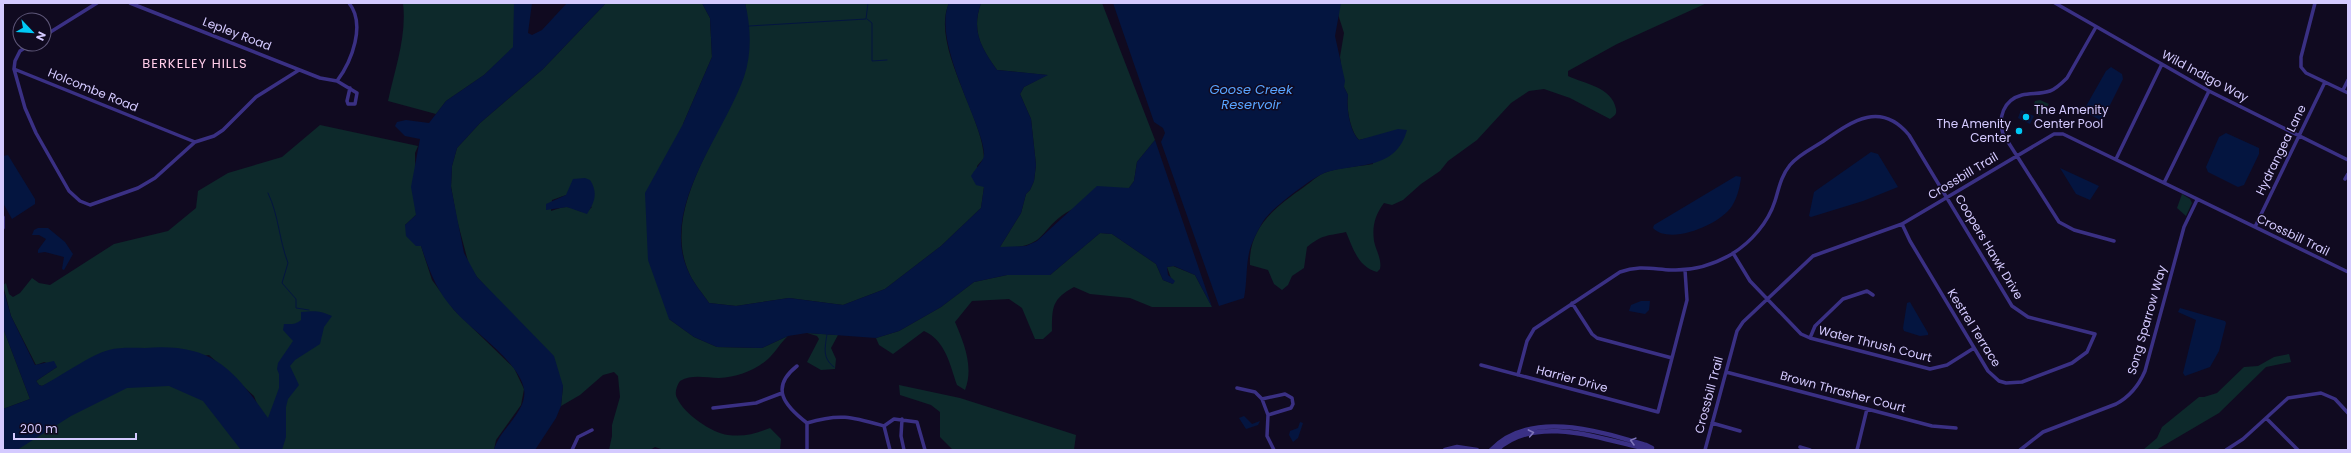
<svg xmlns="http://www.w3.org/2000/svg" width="2351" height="453" font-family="Poppins,sans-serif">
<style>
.green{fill:#0d292b;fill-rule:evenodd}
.water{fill:#041540}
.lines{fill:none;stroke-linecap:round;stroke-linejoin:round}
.stream{stroke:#041540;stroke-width:1}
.minor{stroke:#3a3084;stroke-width:3.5}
.tertiary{stroke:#3a3084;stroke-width:4.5}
.oneway{stroke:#7f75bb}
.poi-dot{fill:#00c9f5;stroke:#100a20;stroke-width:1.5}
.labels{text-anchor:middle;stroke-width:3;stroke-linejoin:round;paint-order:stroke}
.street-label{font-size:12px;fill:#d4caff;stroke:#100a20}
.poi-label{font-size:12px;fill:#d4caff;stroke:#100a20;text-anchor:start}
.neighbourhood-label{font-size:13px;letter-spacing:1px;fill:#ffcce8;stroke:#100a20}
.water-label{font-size:13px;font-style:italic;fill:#58a4ff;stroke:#100a20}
</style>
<rect width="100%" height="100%" fill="#100a20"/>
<!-- green -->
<path class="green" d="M403,3H514V47L484,75L446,101L436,114L388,101C395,69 407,36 403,3Z
M606,3H702L710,18L712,57L683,124L669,319L694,337L717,347L762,348L788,336C780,343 775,353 768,359C754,371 737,377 719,378C705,378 693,374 680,381C677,385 674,393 677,398C684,414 712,433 728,435C744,437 755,434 770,428L781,439L780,450H664L655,447L650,450H609L612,436V425L620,397L618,376L614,372L603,375L580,395L561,406L563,386L490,291L477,277L469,265L457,220L451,186L452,166L457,148L480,123L543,69ZM566,195L592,207C582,218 577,207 566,207C561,207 555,210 551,211L552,200Z
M745,3H949C930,45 983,116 984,158L977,166L984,187L981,208L941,246L885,289L843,305L789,298L736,306L709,303C703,294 695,285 690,275C659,211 721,136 743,78C749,63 749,19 745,3Z
M981,3H1102L1155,140L1137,162L1134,181L1129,188C1110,195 1089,200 1071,210C1038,227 1049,250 1000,247L1021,213L1026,194L1030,190L1034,181L1036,165L1031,119L1020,94L1024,87L1047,75L997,70C981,48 971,31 981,3Z
M1337,3H1707L1617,44L1568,71V76C1585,84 1612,87 1616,109C1617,115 1614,116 1610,119L1570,98L1544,89L1529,91L1511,103L1477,140L1448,161L1440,171L1421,184L1403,200L1392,205L1384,203C1375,215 1372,226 1374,241C1376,251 1382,259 1380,269L1377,272C1358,267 1353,248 1346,232C1328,236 1323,234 1307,247L1304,268L1292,276L1288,285L1282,290L1274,284L1268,270L1250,265C1248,227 1277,206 1304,187C1311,182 1317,176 1324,173C1339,167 1357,167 1373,164L1372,137L1359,140C1350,131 1346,107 1348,95L1344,87L1340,57L1344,33L1337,11Z
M2040,100L2049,104L2041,116C2035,112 2032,109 2035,101Z
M320,125L418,146L415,153L416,215L405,225L421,246L432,280L454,310L514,368L524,389L521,405L496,440L494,450H275L254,396L209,355L59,378L42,386L39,385L36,381L57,367L44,362L36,365L11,316L3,285L6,283L9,294L13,297L20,293L32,278L39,283L50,285L114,244L168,231L196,208L198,191L228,173L282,157Z
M2182,194L2190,199L2192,203L2186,216L2177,208Z
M1100,233L1112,234L1156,264L1163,280L1173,284L1167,267L1173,266L1195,275L1212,307H1152L1130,298L1090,294L1074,287C1052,299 1052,307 1052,331L1043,339H1035L1022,308L1009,299L972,301L955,322C964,343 974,367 965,390L957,385C950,365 946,341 924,331L893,354L879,345L876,338L899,331L941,307L974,282L1007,275H1050Z
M3,328L30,399L3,409Z
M807,333L838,335L831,348L836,359L835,369L821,370L807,362L819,339L817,336Z
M2289,354L2291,362L2266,367L2219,413L2156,450H2143L2157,438L2162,427L2199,397H2204L2217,393L2244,367L2258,366L2274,357Z
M188,381L254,450H3V446L106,386Z
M899,385L960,398L1076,435L1074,450H953L940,437V412L931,405L900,395Z"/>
<!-- water -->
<path class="water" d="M514,3H532L528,33L532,35L542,30L567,3H606L543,69L480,123L457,148L452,166L451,187L464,253L477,277L554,356L563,386L561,406L556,418L535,450H494C499,429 528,412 524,389C519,361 472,331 454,310C436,290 429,270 421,246H416L406,236L405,225L416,215L411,187L420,139L405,136L395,126L397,122L406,120L429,123L446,101L484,75L513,47Z
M702,3H745C751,27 752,53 744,77C723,136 657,211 690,275C695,285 703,294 709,303L736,306L789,298L843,305L885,289L941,246L981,208L984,187L976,185L971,176C974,170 980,165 983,159C993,140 930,45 949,3H981C971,31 981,47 997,70L1048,75L1024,87L1020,94L1031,119L1036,165L1034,181L1030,190L1026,194L1021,213L1000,247L1026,246L1037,241L1097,186L1129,188L1134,181L1137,162L1155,140L1212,307L1195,275L1174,266L1167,267L1168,275L1175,281L1173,284L1163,280L1156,264L1112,234L1100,233L1050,275H1007L974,282L941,307L899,331L876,338L807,333L788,336L762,348L717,347L694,337L669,319L648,260L645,193L683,124L712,57L710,18Z
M1113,3H1341L1335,36L1345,81L1344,87L1348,95C1346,107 1350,132 1359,140L1398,129L1407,130C1396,170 1359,163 1327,172C1315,175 1271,209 1264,220C1259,228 1251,243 1249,253C1246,267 1247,283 1244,298L1219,306L1161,142L1165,133L1163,128L1154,122Z
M2111,67L2122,74L2123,79L2102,121L2087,113L2085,108L2106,71Z
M2021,110L2034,116L2030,124L2018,118Z
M2226,133L2259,148V154L2244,185L2238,187L2208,172L2206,167L2219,137Z
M1871,152L1878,154L1898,187L1863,201L1811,217L1809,216L1814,192Z
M8,155L35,199V204L12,219L3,203V156Z
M2060,168L2099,186L2090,200L2076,194Z
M1736,176L1741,177C1740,187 1737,198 1732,206C1721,224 1670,246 1653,228L1654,225Z
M585,178L590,180C598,192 595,202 587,214L567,207L546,210V204L566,195L573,179Z
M38,228H48L65,242L73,254L64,270L62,269L64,257L45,252L38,253V250L46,239L39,235H32L34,230Z
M3,289L11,316L35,365L54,361L57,367L36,381L39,385L42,386C59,377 92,354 109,350C120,347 134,348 145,348C211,343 232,367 268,418L279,388V374L277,369L278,363L293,341L283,330L284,324C291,324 295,325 301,320V312C315,311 318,310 332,316L324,327L320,344L295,360L290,366L299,385L288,399L286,407V437L282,450H241L203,401L169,386L127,388L71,416L17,450H3V409L30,399L3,328Z
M1641,301H1650L1649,310L1645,314L1629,311L1631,305Z
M1910,302L1928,333V335L1920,336L1904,331L1903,328L1907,303Z
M2180,308L2225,321L2226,323L2219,351L2210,367L2185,376L2183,373L2196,320L2178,312Z
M1244,416L1252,424L1260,421L1258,425L1246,429L1239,418Z
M1300,422L1303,423L1298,438L1293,442L1289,435L1290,431L1298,428Z"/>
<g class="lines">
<!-- stream -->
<path class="stream" d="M867,19L872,23V61L887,60
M749,26L866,19L868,3
M268,193C279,216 279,240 288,263L282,283L296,299V308L309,310
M827,334C825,348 822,358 834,367"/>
<!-- minor -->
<path class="minor" d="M130,3L320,78L337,81
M2055,3L2209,91L2348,160
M2315,3L2301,57V67L2306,73L2348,93
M2096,27L2067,78C2062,83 2056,89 2050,91C2041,94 2031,93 2022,95C2003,100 1998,118 2003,134L2059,222L2074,230L2114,241
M44,36L97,3
M31,44L20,51L15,61L14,69L25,108L36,133L69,191L80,201L90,205L138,188L155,178L195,142L214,136L223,130L256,97L299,70
M14,69L195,142
M337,81C352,61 366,24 349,3
M337,81L357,93L355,104H348L347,101L350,88
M2343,90L2348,80
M2116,159L2162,64
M2345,179L2348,174
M2164,183L2209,91
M3,217V228
M2255,227L2325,82
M1733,253L1750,281L1801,334L1810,338L1930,369L1947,365L1974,348
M1572,303L1592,334L1597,338L1672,358
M1810,338L1815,326L1843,299L1867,291L1873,295
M1481,365L1658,412L1687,300L1685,270
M797,366C769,388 785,406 807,423
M1726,372L1932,426L1956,428
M1518,375L1527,341L1534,329L1620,272C1639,265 1652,269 1671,270C1692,271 1713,265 1732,254C1751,242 1768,223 1775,201C1779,188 1781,176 1790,165C1798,155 1811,149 1822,142C1851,122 1880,100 1909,135L2012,306L2028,317L2095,334L2087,352L2072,363L2022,382L2006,383L1999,381L1988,371L1910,241L1902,224
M1237,388L1255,392L1262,399L1268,415L1267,436L1274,450
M1262,399L1285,394L1292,398L1293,404L1291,408L1268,415
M713,408L756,403L782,393
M2266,418L2298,450
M902,419L901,436L904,450
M807,423C840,413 852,417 884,426L890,450
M1712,423L1740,431
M884,426L894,419L917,422L925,450
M1800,447L1810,450
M572,450L578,437L592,430
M807,450V423
M1705,450L1737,331L1743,322L1813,256L1902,224L2054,134H2063L2348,272
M1857,450L1867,409
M2020,450L2043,432L2116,404C2131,396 2139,385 2145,371L2184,227L2197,200
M2226,450L2243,439L2288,398L2321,393L2335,399L2348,413"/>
<!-- tertiary -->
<path class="tertiary" d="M1445,450L1457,447L1477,450
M1491,450C1530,409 1599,431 1646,445L1652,448L1646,449C1602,439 1535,414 1497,450"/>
</g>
<!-- one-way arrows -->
<defs><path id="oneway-chevron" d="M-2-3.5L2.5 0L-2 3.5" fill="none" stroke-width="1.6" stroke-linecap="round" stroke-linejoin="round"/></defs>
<g class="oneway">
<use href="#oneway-chevron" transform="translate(1531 433) rotate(-11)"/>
<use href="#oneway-chevron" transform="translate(1633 441) rotate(-165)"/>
</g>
<!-- markers -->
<g class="poi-dot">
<circle cx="2026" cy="117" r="4"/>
<circle cx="2019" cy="131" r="4"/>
</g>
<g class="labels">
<!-- street labels -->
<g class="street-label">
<text transform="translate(237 34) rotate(21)" y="4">Lepley Road</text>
<text transform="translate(2205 76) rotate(28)" y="4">Wild Indigo Way</text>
<text transform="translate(93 90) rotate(22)" y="4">Holcombe Road</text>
<text transform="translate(2281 150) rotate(-64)" y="4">Hydrangea Lane</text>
<text transform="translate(1963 176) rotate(-31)" y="4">Crossbill Trail</text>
<text transform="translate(2293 235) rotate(26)" y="4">Crossbill Trail</text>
<text transform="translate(1989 247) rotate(59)" y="4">Coopers Hawk Drive</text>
<text transform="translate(2147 320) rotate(-74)" y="4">Song Sparrow Way</text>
<text transform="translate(1974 328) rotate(58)" y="4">Kestrel Terrace</text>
<text transform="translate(1875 344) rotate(14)" y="4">Water Thrush Court</text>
<text transform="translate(1572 379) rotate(15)" y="4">Harrier Drive</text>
<text transform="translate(1843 392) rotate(15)" y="4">Brown Thrasher Court</text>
<text transform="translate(1709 395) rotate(-75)" y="4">Crossbill Trail</text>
</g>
<!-- poi labels -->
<g class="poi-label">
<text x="2034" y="114">The Amenity<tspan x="2034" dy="14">Center Pool</tspan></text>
<text x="2011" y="128" text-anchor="end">The Amenity<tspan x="2011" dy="14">Center</tspan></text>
</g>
<!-- neighbourhood labels -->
<g class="neighbourhood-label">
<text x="195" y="68">BERKELEY HILLS</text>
</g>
<!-- water labels -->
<g class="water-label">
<text x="1251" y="94">Goose Creek<tspan x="1251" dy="15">Reservoir</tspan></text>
</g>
</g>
<!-- border -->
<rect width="2351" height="453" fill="none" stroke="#d4caff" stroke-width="8"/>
<!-- north arrow -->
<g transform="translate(32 32) rotate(115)"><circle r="19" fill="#100a20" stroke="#5e5779"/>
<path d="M0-3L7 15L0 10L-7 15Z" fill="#00c9f5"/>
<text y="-6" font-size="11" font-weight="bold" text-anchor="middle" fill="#d4caff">N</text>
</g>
<!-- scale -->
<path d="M14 433v6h122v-6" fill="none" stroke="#d4caff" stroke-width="2"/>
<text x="20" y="433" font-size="12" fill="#d4caff" stroke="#100a20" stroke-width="3" paint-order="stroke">200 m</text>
</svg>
